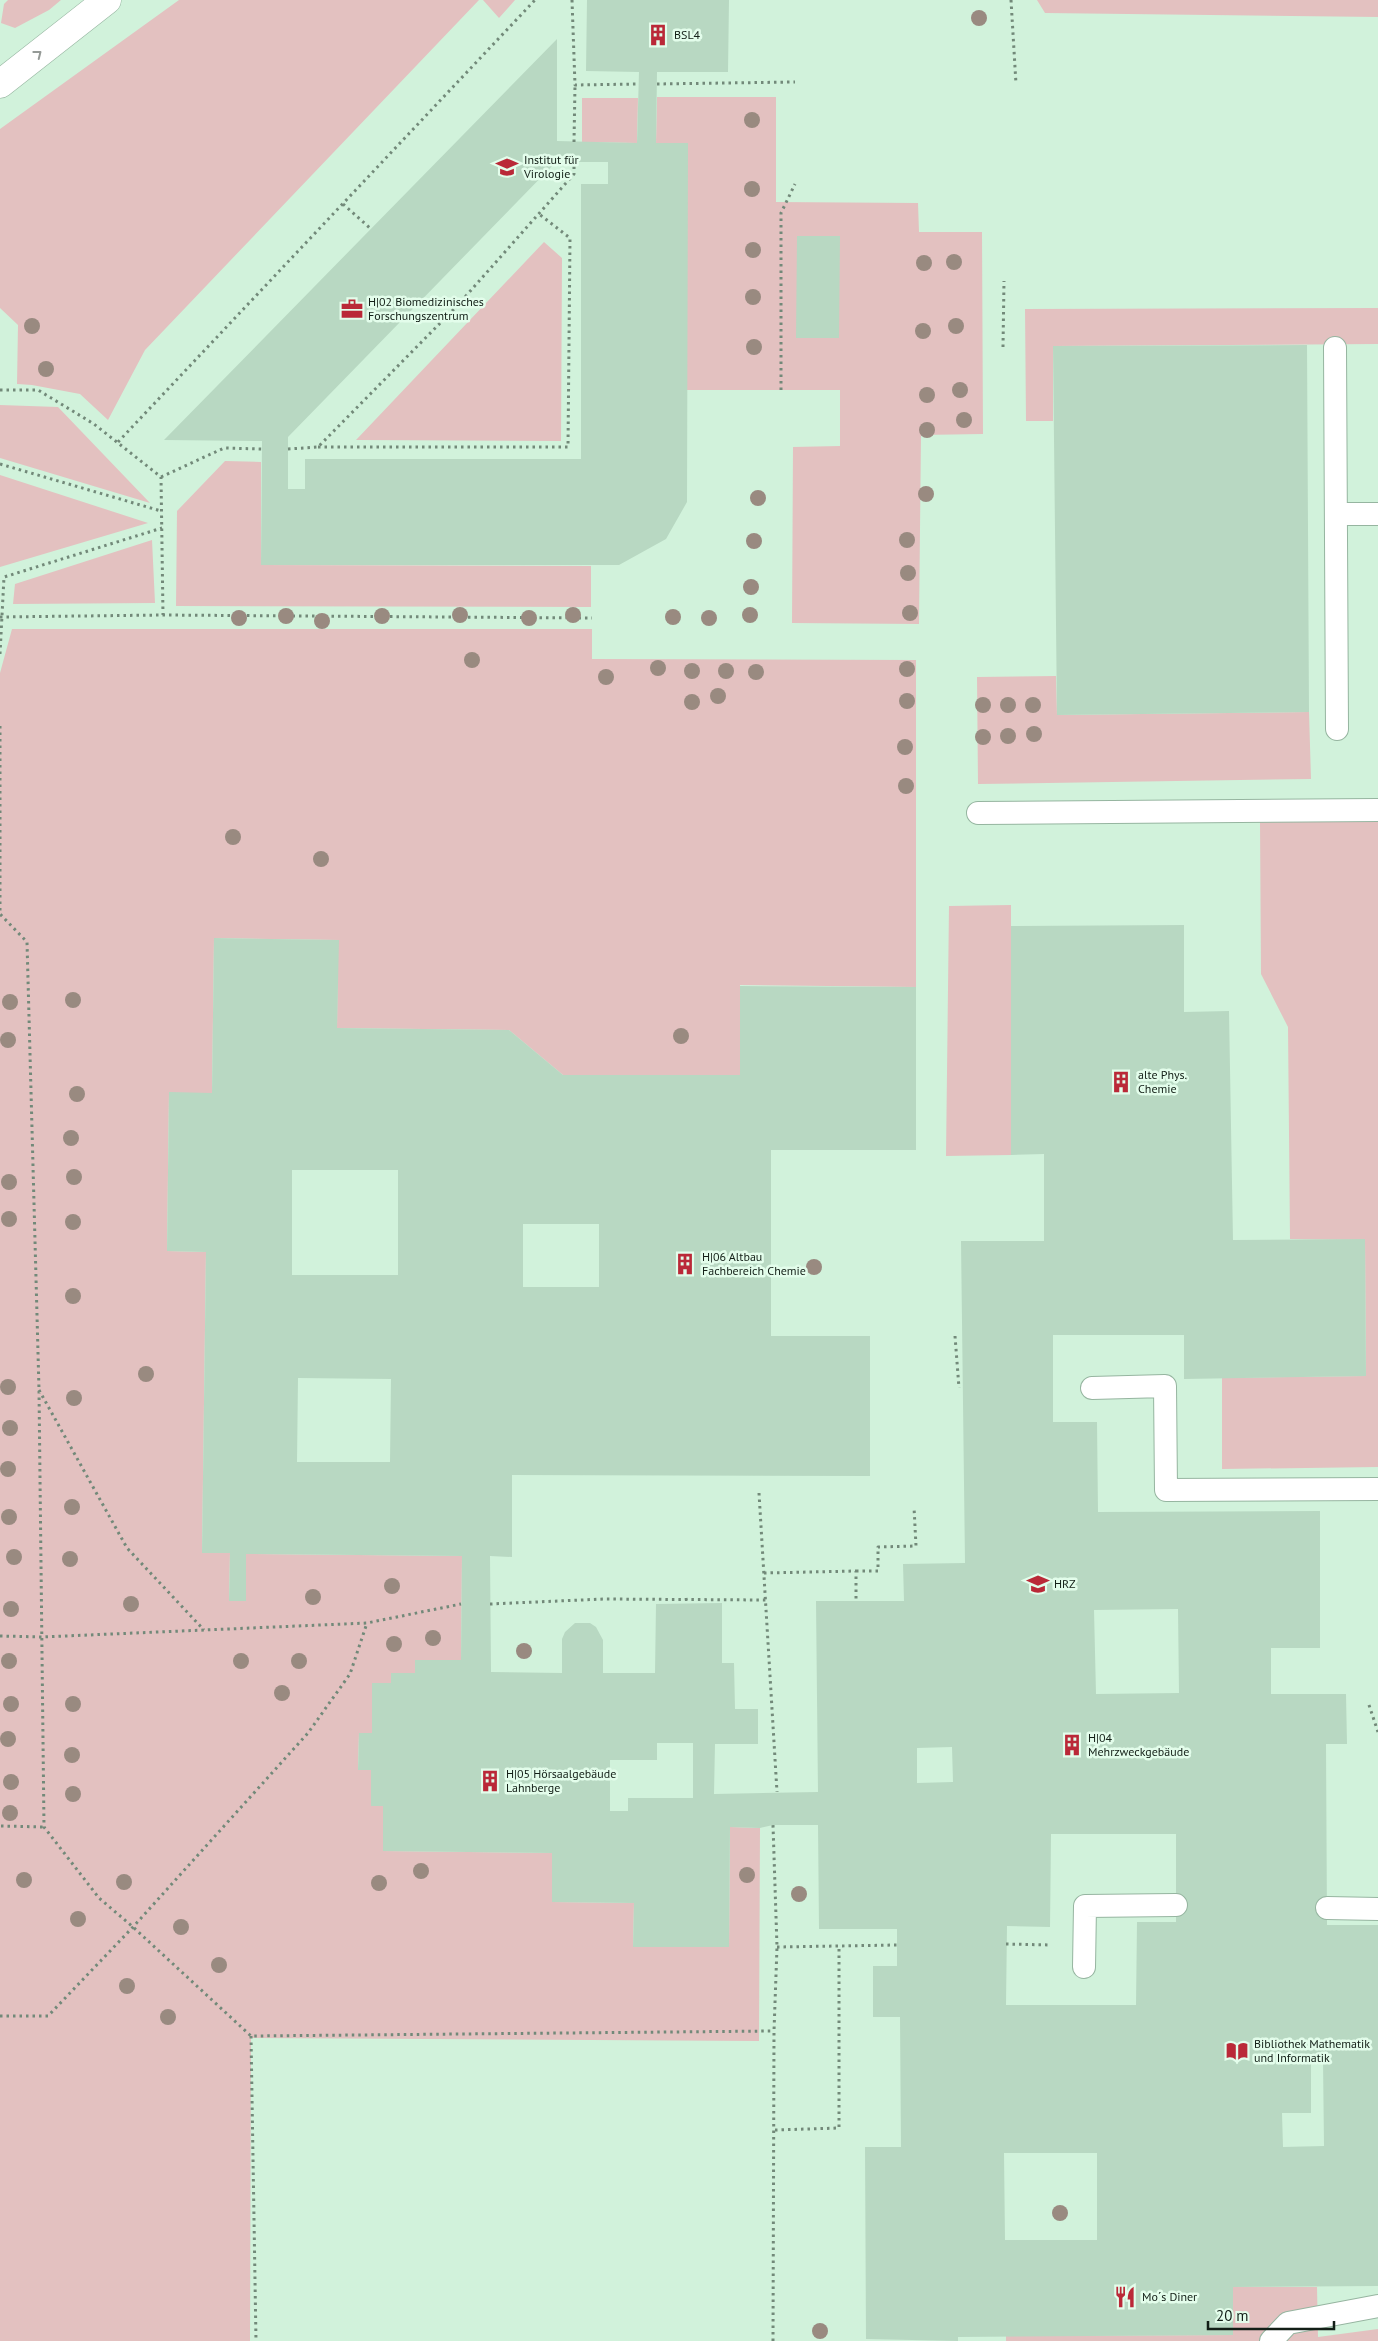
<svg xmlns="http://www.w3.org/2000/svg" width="1378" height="2341" font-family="'PT Sans',sans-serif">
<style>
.green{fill:#e3c1c0}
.building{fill:#b8d8c2;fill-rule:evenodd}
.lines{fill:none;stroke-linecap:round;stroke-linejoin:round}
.service-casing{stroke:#96b5a0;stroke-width:24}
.secondary-casing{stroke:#96b5a0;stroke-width:29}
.path{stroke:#728979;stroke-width:3;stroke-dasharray:2.5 4;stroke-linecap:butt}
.service{stroke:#fff;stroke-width:22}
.secondary{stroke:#fff;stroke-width:28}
.tree{fill:#998a80}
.oneway{stroke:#959a97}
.labels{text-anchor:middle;stroke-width:5;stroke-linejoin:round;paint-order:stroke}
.poi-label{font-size:12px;fill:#131f17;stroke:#e3fdeb;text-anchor:start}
</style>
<rect width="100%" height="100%" fill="#d1f2db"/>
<!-- green -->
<path class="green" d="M8,0H61L49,10L15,28L1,23L4,4Z
M179,0H479L145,350L108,420L80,394L32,385L17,384L18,325L0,308V129Z
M483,0H515L499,18Z
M1037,0H1378V17L1045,13Z
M657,97H776V202L918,203L919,232H982L983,434L921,435L919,624L792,623L793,447L840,446V390H687L656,143Z
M582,98H638L637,143L582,142Z
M544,242L562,258L561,441L356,440Z
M1378,308V344L1053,346V421H1026L1025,309Z
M0,405L58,407L150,503L0,458Z
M225,461L261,462V565L591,566V607L176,606L177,511Z
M0,475L148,523L0,567Z
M152,540L155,603L13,604L15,584Z
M12,629H592V659L916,660V987L740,985V1075H563L509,1030L337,1028L338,940L214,938L212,1093H169L167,1251L206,1252L202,1553H230L229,1601L246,1554L462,1556L461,1660H416L415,1673H391V1683L372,1733H359L358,1769L371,1770L383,1806V1851L552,1853V1902L634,1903L633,1947H729L730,1827L760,1828L759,2041L251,2038L250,2341H0V673Z
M1056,676L1057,715L1309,712L1311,779L978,784L977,677Z
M1260,822H1378V1467L1222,1469V1378L1366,1376L1365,1240L1290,1239L1288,1027L1261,974Z
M1011,905V1155L946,1156L949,906Z
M1233,2287H1317L1318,2337L1378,2329V2341H1006V2336L1233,2335Z"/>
<!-- building -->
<path class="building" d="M587,0H729L728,72H657L656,143H688L687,502L666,539L619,565H261L262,441L164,440L557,39V141L637,143L639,72L586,71ZM556,162H608V184H581V459H305V489H288V437Z
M797,236H840L839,338H796Z
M1307,345L1309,712L1057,715L1053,346Z
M1184,925V1012L1229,1011L1233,1240L1365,1239L1366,1376L1184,1379V1335H1053V1422H1097L1098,1512L1320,1511V1648H1271V1694H1346L1347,1744H1326L1327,1925H1378V2286L1233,2287V2335L958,2337V2341L866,2339L865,2147H901L900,2017H873V1966H897V1929H819L818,1825H773L760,1828L730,1827L729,1947H633L634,1903L552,1902V1853L383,1851V1806H371V1770H358L359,1733H372V1683H391V1673H415V1660H461L462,1556L246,1554V1601H229L230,1553H202L206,1252L167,1251L169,1092L212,1093L214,938L339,940L337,1028L509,1030L563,1075H740V986L916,987V1150H771V1336H870V1476L512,1475V1557L490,1556L491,1672L562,1673V1639L565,1632L575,1623H590L596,1627L603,1640V1673H655L656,1604L722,1603V1663H734L735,1709H758V1744H715L714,1794L818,1792L816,1601H904L903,1564L965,1563L961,1241H1044V1154L1011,1155V926ZM292,1170H398V1275H292ZM523,1224H599V1287H523ZM298,1378L391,1379L390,1462H297ZM1178,1609L1179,1693L1096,1694L1094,1610ZM657,1743H693V1798H628V1811H610V1760H657ZM952,1747L953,1782L917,1783V1748ZM1051,1834H1176V1922H1137L1136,2005H1006L1007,1926L1050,1927ZM1311,2060H1323L1324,2146L1283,2147L1282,2113H1311ZM1004,2153H1097V2240H1005Z"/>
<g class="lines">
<!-- service casing -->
<g class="service-casing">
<path id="service" d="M1335,348L1337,729
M1336,514H1378
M978,813L1378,810
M1092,1388L1165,1386L1166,1490L1378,1489
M1327,1908L1378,1909
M1084,1967L1085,1906L1176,1905
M1271,2341L1288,2323L1378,2306"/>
</g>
<!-- secondary casing -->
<g class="secondary-casing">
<path id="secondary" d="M0,84L107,0"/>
</g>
<!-- path -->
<path class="path" d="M572,0L575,85L638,84
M1011,0L1016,84
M657,84L795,82
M574,142L575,85
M343,204L371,229
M1003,347L1004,281
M0,390H38L94,424L161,477L163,615
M781,390V213L795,184
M118,442L535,0
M318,447H568L570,238L539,214
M288,449L318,447L457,306L574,174V162
M0,464L161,511
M161,477L224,448L262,449
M0,617L163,615L592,618
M0,654L4,577L162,528
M0,726V914L27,942L39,1390L44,1827L99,1898L133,1927L251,2036L774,2031
M955,1336L959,1388
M39,1390L127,1548L204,1630
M759,1493L777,1792
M856,1571H878V1547L916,1546L914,1507
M764,1573L856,1571V1601
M686,1598L687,1604
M490,1604L604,1599L766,1600
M0,1636L42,1637L367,1623L461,1604
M1369,1705L1378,1732
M1,1826L44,1827
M1006,1944L1051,1945
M777,1947L897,1945
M0,2016H48L133,1927L308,1733L350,1674L367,1623
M251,2036L256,2341
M775,2130L839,2128V1946
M773,2341L774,2031L777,1947L773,1825"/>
<!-- service -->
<use href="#service" class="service"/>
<!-- secondary -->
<use href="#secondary" class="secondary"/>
</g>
<!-- trees -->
<g class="tree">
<circle cx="979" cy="18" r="8"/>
<circle cx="752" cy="120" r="8"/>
<circle cx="752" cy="189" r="8"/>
<circle cx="753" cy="250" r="8"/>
<circle cx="954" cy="262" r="8"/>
<circle cx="924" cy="263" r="8"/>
<circle cx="753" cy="297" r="8"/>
<circle cx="32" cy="326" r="8"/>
<circle cx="956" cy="326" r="8"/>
<circle cx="923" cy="331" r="8"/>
<circle cx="754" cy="347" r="8"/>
<circle cx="46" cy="369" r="8"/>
<circle cx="960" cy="390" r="8"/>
<circle cx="927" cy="395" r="8"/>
<circle cx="964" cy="420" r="8"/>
<circle cx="927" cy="430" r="8"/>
<circle cx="926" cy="494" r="8"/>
<circle cx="758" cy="498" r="8"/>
<circle cx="907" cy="540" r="8"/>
<circle cx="754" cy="541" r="8"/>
<circle cx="908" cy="573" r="8"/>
<circle cx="751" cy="587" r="8"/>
<circle cx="910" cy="613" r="8"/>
<circle cx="460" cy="615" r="8"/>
<circle cx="573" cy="615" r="8"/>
<circle cx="750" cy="615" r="8"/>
<circle cx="286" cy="616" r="8"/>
<circle cx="382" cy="616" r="8"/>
<circle cx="673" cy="617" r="8"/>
<circle cx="239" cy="618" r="8"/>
<circle cx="529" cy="618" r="8"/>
<circle cx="709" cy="618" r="8"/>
<circle cx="322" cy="621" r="8"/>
<circle cx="472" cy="660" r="8"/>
<circle cx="658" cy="668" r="8"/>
<circle cx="907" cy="669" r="8"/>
<circle cx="692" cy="671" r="8"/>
<circle cx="726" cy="671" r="8"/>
<circle cx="756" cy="672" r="8"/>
<circle cx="606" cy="677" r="8"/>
<circle cx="718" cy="696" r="8"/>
<circle cx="907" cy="701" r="8"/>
<circle cx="692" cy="702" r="8"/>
<circle cx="983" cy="705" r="8"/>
<circle cx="1008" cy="705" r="8"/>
<circle cx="1033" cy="705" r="8"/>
<circle cx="1034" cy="734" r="8"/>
<circle cx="1008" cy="736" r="8"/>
<circle cx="983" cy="737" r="8"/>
<circle cx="905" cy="747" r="8"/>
<circle cx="906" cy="786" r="8"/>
<circle cx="233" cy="837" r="8"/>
<circle cx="321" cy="859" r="8"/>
<circle cx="73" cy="1000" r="8"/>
<circle cx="10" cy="1002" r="8"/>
<circle cx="681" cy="1036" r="8"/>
<circle cx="8" cy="1040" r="8"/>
<circle cx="77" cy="1094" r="8"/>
<circle cx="71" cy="1138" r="8"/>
<circle cx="74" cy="1177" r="8"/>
<circle cx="9" cy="1182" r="8"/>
<circle cx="9" cy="1219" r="8"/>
<circle cx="73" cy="1222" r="8"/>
<circle cx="814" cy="1267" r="8"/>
<circle cx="73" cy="1296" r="8"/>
<circle cx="146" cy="1374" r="8"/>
<circle cx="8" cy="1387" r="8"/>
<circle cx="74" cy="1398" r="8"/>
<circle cx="10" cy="1428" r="8"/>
<circle cx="8" cy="1469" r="8"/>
<circle cx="72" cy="1507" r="8"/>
<circle cx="9" cy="1517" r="8"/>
<circle cx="14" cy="1557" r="8"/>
<circle cx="70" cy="1559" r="8"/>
<circle cx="392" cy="1586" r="8"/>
<circle cx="313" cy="1597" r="8"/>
<circle cx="131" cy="1604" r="8"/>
<circle cx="11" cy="1609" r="8"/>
<circle cx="433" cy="1638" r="8"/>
<circle cx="394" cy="1644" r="8"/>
<circle cx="524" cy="1651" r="8"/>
<circle cx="9" cy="1661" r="8"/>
<circle cx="241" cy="1661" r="8"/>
<circle cx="299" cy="1661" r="8"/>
<circle cx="282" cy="1693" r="8"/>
<circle cx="11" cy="1704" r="8"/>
<circle cx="73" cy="1704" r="8"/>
<circle cx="8" cy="1739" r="8"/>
<circle cx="72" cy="1755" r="8"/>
<circle cx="11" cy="1782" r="8"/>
<circle cx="73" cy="1794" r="8"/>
<circle cx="10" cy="1813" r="8"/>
<circle cx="421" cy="1871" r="8"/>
<circle cx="747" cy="1875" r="8"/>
<circle cx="24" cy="1880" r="8"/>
<circle cx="124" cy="1882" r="8"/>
<circle cx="379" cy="1883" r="8"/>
<circle cx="799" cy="1894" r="8"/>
<circle cx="78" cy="1919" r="8"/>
<circle cx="181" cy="1927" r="8"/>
<circle cx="219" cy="1965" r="8"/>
<circle cx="127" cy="1986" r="8"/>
<circle cx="168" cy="2017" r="8"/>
<circle cx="1060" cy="2213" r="8"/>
<circle cx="820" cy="2331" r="8"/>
</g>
<!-- one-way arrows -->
<defs><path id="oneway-chevron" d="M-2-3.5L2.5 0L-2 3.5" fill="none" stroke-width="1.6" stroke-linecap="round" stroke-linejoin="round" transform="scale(1.25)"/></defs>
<use class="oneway" href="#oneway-chevron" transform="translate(38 54) rotate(-38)"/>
<!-- icons -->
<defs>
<g id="building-bare" transform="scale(1.725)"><path d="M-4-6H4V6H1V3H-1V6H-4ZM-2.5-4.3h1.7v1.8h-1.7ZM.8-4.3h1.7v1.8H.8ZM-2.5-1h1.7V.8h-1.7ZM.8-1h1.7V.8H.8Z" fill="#ba2938" stroke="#e3fdeb" stroke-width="2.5" paint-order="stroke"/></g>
<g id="university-bare" transform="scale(1.725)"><path d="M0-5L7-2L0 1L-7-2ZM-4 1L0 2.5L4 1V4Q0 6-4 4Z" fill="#ba2938" stroke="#e3fdeb" stroke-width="2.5" paint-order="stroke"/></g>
<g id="office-bare" transform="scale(1.725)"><path d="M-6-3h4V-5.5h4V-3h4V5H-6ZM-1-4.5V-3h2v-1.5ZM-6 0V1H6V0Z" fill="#ba2938" stroke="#e3fdeb" stroke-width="2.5" paint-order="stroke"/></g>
<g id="library-bare" transform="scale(1.725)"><path d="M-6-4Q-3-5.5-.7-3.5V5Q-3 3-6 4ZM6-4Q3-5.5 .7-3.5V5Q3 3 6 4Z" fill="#ba2938" stroke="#e3fdeb" stroke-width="2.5" paint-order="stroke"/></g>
<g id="restaurant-bare" transform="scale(1.725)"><path d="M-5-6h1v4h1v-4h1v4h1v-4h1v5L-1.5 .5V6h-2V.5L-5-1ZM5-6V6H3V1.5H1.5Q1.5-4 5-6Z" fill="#ba2938" stroke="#e3fdeb" stroke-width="2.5" paint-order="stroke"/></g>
</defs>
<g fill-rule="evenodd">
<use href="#building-bare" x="658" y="35"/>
<use href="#university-bare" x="507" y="167"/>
<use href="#office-bare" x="352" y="309"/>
<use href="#building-bare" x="1121" y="1082"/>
<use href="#building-bare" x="685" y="1264"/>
<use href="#university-bare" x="1038" y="1584"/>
<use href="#building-bare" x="1072" y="1745"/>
<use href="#building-bare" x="490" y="1781"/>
<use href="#library-bare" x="1237" y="2051"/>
<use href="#restaurant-bare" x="1125" y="2297"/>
</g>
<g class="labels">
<!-- poi labels -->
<g class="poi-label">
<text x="674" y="39">BSL4</text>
<text x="524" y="164">Institut für<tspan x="524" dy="14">Virologie</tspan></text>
<text x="368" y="306">H|02 Biomedizinisches<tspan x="368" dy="14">Forschungszentrum</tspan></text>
<text x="1138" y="1079">alte Phys.<tspan x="1138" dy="14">Chemie</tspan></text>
<text x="702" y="1261">H|06 Altbau<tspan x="702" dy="14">Fachbereich Chemie</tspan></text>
<text x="1054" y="1588">HRZ</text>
<text x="1088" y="1742">H|04<tspan x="1088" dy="14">Mehrzweckgebäude</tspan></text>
<text x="506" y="1778">H|05 Hörsaalgebäude<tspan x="506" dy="14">Lahnberge</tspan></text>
<text x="1254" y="2048">Bibliothek Mathematik<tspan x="1254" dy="14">und Informatik</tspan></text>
<text x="1142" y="2301">Mo´s Diner</text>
</g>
</g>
<!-- scale -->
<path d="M1208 2321v8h126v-8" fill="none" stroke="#131f17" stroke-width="2.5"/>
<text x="1216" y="2321" font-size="15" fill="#131f17" stroke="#e3fdeb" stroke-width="4" paint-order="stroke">20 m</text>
</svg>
